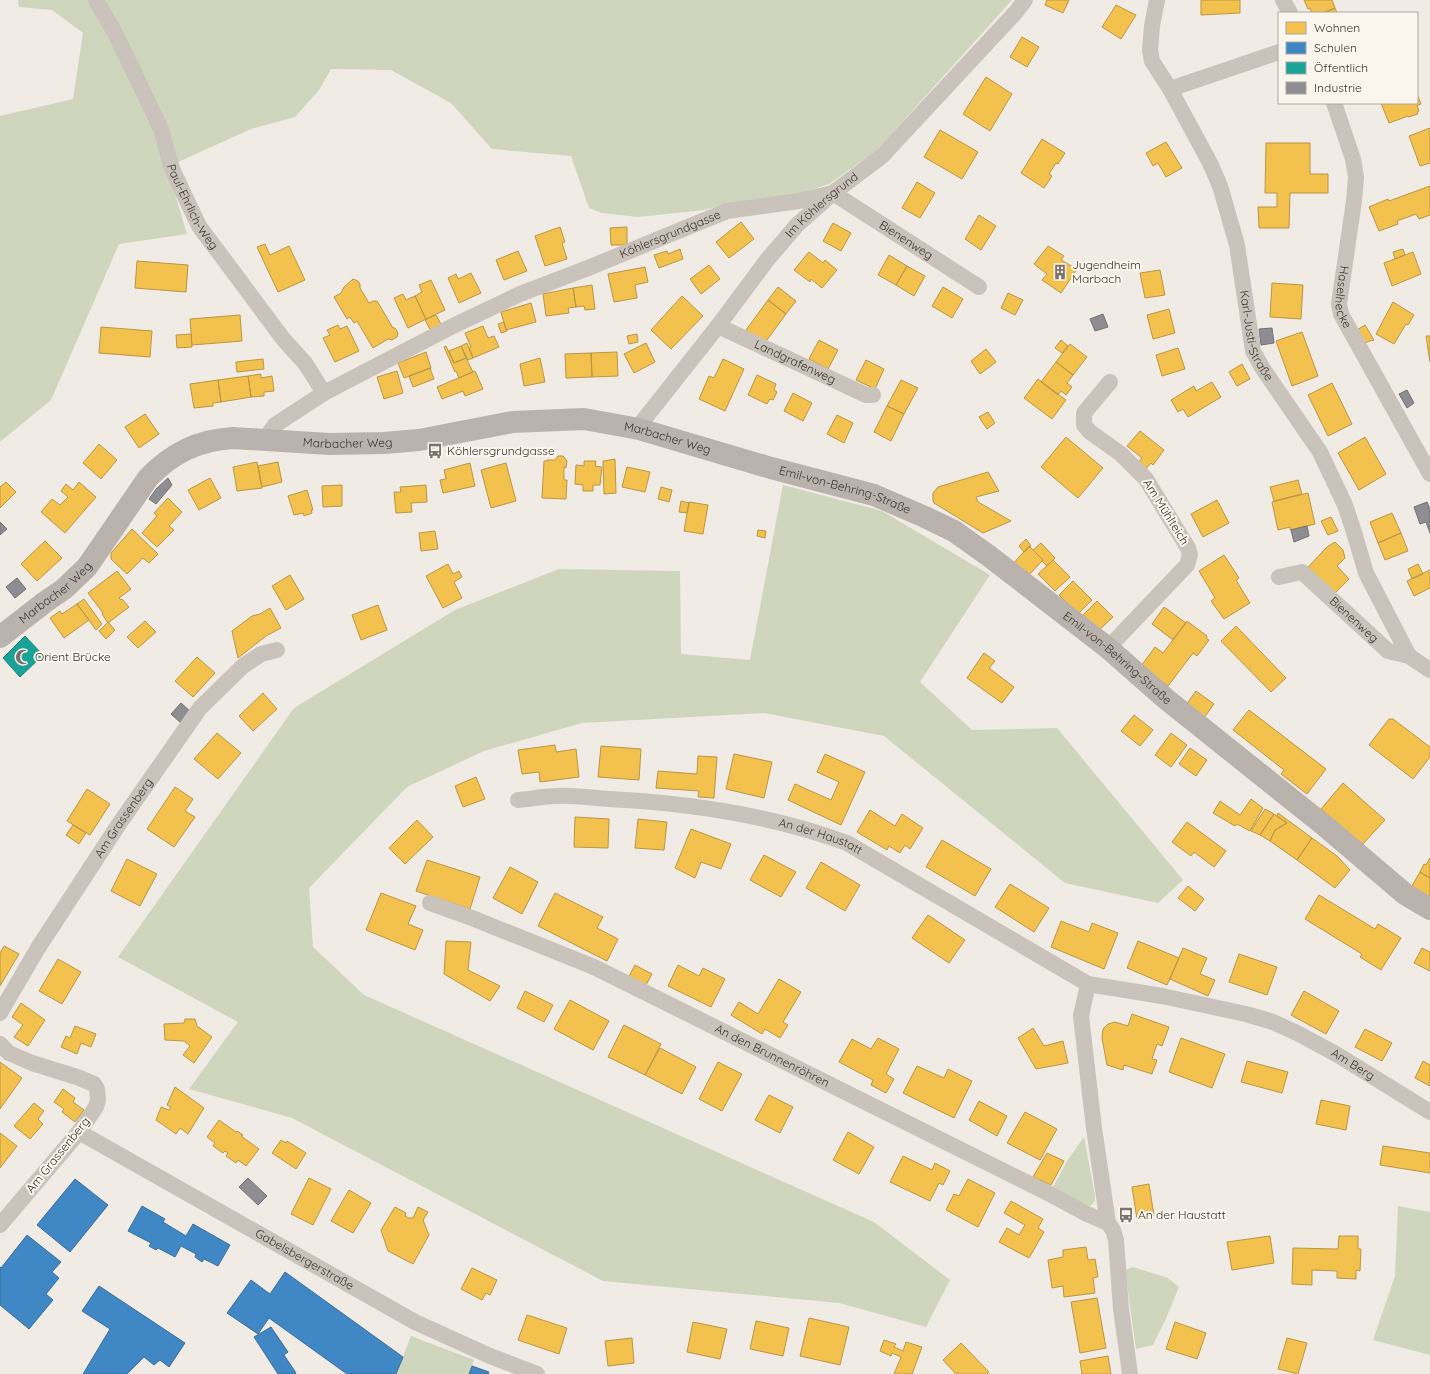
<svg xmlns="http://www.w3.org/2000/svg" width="1430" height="1374" font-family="Quicksand,sans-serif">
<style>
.green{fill:#d0d6be}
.homes{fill:#f2c14e;stroke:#bb9643}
.schools{fill:#3f88c5;stroke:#3e6e96}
.public{fill:#17a398;stroke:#228177}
.industry{fill:#8d8d92;stroke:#747173}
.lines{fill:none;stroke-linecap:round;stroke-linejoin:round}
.street{stroke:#c9c3bc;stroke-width:16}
.secondary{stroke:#bab3ad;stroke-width:22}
.labels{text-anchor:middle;stroke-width:4;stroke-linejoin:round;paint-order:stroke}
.street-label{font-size:12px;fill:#3b312a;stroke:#fbf6ed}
.poi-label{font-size:12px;fill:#3b312a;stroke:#fbf6ed;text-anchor:start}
</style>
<rect width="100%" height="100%" fill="#f0ebe4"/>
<!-- green -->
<path class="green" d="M18,0H90L156,131L187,234L119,244L51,400L0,442V116L73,99L83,33L52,10L19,7Z
M101,0H1012L877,150L829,184L799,194L727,204L704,210L638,217L602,213L589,208L571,156L492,149L451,103L391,70L331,69L319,90L295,117L251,129L178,162Z
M783,485L882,511L990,575L920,682L972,730L1057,728L1183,880L1158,903L1065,883L884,736L764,713L582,723L484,751L407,787L309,888L313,947L364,995L874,1222L950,1280L926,1327L839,1303L603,1281L292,1118L189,1089L238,1022L118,957L294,708L455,610L559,569L680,571L681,654L750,660Z
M1084,1137L1095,1195V1201L1090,1206L1071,1198L1053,1187L1067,1161Z
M1398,1206L1430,1212V1355L1373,1340L1395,1276Z
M1133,1267L1168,1278L1179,1287L1164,1323L1153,1345L1136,1349L1125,1270Z
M411,1336L474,1360L469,1374H396Z"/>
<!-- homes -->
<path class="homes" d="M1047,0H1069L1063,13L1045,5Z
M1201,0H1240V13L1201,15Z
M1304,0H1332L1335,8L1323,13H1312L1310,8L1308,9Z
M1116,5L1136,15L1121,39L1102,27Z
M1335,8L1337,13H1323Z
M1022,37L1039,47L1027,67L1010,57Z
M986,77L1012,94L990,131L963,114Z
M1417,94L1421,104L1417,106L1419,111L1417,112L1418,114L1408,117V116L1389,123L1381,103H1417Z
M1430,128V163L1420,166L1409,136Z
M940,130L978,152L962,179L924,157Z
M1042,139L1065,153L1058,164L1056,163L1049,174L1052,176L1044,188L1021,173Z
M1166,142L1182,168L1166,177L1158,163L1153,166L1146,153Z
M1266,143H1310V174H1328V193H1290L1289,228H1259L1258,207H1277V193H1265Z
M917,182L935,193L920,218L902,208Z
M1430,186V215L1419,219L1416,214L1397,221L1398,224L1379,231L1369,207L1388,199L1389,201Z
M979,215L996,226L981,250L965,239Z
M741,222L754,239L729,258L716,242Z
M833,223L851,233L841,251L823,241Z
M560,227L565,242L562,243L567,259L545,266L535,236Z
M627,227V245H611L610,228Z
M265,244L270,255L289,246L305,280L278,292L257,247Z
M1048,246L1064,256L1061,260L1077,269L1061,293L1042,280L1047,274L1034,264Z
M680,249L683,259L659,268L654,255L667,251L668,254Z
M1403,249L1405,255L1395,259L1393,252Z
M518,251L527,271L504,280L496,260Z
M809,252L823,263L825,260L837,270L822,288L811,279L810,282L794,270Z
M1413,252L1421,274L1392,286L1384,263Z
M889,255L907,266L896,285L878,275Z
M137,261L188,265L186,292L135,288Z
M709,265L720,279L701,294L690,279Z
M907,266L925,276L914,296L896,285Z
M645,267L648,282L635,285L637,298L614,302L608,274Z
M1160,270L1165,295L1145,298L1140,273Z
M471,273L481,293L459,303L448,278L456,274L458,279Z
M353,279L358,281L360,284V288L369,303L373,301H377L393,328H395L398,333L397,337L392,340L388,339L373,348L357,321L354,323L350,317L347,319L334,297L341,293L344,287Z
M431,280L445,310L426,319L415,296L422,292L419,285Z
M1272,283L1303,285L1301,319L1270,317Z
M592,285L595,309L585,310L584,306L576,307L573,288Z
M778,287L796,301L786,314L768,300Z
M943,287L963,299L952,318L932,306Z
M573,288L576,307L568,308L569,313L546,316L543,294Z
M1008,293L1023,300L1015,315L1001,308Z
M403,294L406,300L415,296L426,319L408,328L394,298Z
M682,296L703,316L671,349L651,330Z
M768,300L786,314L764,344L746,330Z
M1393,302L1414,315L1408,325L1406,324L1394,344L1376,334Z
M531,303L536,322L506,330L501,312Z
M1169,309L1175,333L1153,339L1147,315Z
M240,315L242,341L192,345L190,319Z
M436,315L442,326L431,331L425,320Z
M504,322L507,331L501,333L498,324Z
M338,325L340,329L347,326L359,351L335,362L323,338L330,335L327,330Z
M1365,325L1374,340L1373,341L1372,340L1365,343L1357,330Z
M483,326L488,338L494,336L499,347L473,358L469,348L471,347L465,333Z
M101,327L152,331L150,357L99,353Z
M1302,332L1318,376L1292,386L1276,341Z
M191,334L192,347L177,348L176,335Z
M637,334L638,342L629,344L627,336Z
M1426,336H1430V362Z
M819,340L838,350L828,369L809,359Z
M1061,340L1068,346L1062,353L1055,348Z
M467,343L473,358L468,360L461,346Z
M646,343L655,362L634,373L624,354Z
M1070,344L1087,357L1073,375L1056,362Z
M446,346L454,363L466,358L473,372L459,378L456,371L455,372L444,347Z
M461,346L466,358L454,363L449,351Z
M1178,348L1185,369L1162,376L1156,355Z
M986,349L996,362L980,374L971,361Z
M426,352L431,368L404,378L398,363Z
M617,352L618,376L592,377L591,353Z
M591,353L592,377L566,378L565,354Z
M540,358L545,382L524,386L520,364Z
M263,359L264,369L237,372L236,362Z
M723,359L744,369L725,411L699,399L709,376L714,378Z
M866,360L884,369L875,389L856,380Z
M1056,362L1073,375L1067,383L1072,387L1066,395L1061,391L1058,395L1041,382Z
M1242,364L1250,379L1237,386L1229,372Z
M430,368L434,379L413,387L409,376Z
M397,371L403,393L384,399L377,377Z
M475,371L483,389L465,396L463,391L442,399L437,387Z
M261,374V378L272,376L274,391L264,392V396L251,397L248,376Z
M757,375L776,384L774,390L777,392L773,400L770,399L767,404L748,395Z
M248,376L251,397L221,402L218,380Z
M1038,379L1066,400L1052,419L1024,398Z
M218,380L221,402L213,403V406L194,408L190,384Z
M901,380L918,388L904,414L887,406Z
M1212,382L1221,397L1188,417L1183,409L1178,412L1171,400L1194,386L1196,391Z
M1332,383L1352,424L1328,436L1308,395Z
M793,393L812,403L803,421L784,411Z
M887,406L904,414L891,441L874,432Z
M988,412L995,423L987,429L979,417Z
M145,414L159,434L139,448L125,427Z
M837,415L853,423L844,443L827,434Z
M1140,431L1164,450L1153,465L1151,463L1145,470L1137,464L1142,458L1127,446Z
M1066,437L1103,468L1078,498L1041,467Z
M1365,437L1386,474L1359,490L1338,453Z
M99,444L117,460L101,479L83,463Z
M558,456H563L567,461L566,468L564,467V480H567L566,499L542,498L544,461H547V460H555Z
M615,459L616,493L604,494L603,461Z
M584,461H596L595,466L602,467L600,485H593V491H583V485L575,484L576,465L584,466Z
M257,462L262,488L237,491L233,467Z
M278,462L282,482L262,487L258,466Z
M470,463L475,486L443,493L440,480L446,479L444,470Z
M506,463L516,501L491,508L481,470Z
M627,467L650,472L645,492L622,487Z
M988,472L999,491L976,497L978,502L1011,521L983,533L934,503L933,500V493L938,487Z
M210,478L221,498L199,510L188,490Z
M1298,480L1302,494L1274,501L1270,487Z
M6,482L16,492L0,508V487Z
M79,482L96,497L65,533L41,512L52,499L60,505L68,497L61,491L66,484L73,490Z
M342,485V506L323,507L322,486Z
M426,485L427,502L411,503L412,512L396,513L394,492H401L400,487Z
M661,487L672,490L669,502L658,499Z
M307,490L313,510H311L312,513L304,516L303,513L294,515L288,496Z
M1308,493L1315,524L1290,530V527L1278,530L1272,502Z
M168,498L182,512L169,526L174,530L157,547L142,533L157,516L154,513Z
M1217,500L1229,523L1203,537L1191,514Z
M681,501L689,503L687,513L679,512Z
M689,502L708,505L703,534L684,531Z
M1392,513L1401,533L1378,543L1370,522Z
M1331,517L1338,531L1328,535L1321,521Z
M132,529L158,554L149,563L143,558L127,574L111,559V553Z
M758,530L766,531L765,538L757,536Z
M435,531L438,549L421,551L419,533Z
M1401,533L1408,551L1385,560L1378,543Z
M1026,539L1031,546L1024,552L1019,546Z
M45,541L62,558L37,581L21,564Z
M1335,542L1343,550L1345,558L1337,566L1349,579L1335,593L1308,567L1327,547Z
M1041,543L1055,558L1047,566L1042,561L1043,560L1033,550Z
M1029,546L1043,560L1026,578L1012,565Z
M1224,555L1239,578L1236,580L1250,603L1224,619L1211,601L1215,598L1199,571Z
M1053,560L1070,577L1055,591L1038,574Z
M448,564L453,574L459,571L462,577L454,582L462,598L443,608L426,576Z
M1418,564L1423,574L1412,579L1408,569Z
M1430,570V588L1414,596L1407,581Z
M117,571L131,589L119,598L121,600L122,599L129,607L108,623L102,614L103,613L88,593Z
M290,575L304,599L286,610L272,586Z
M1073,581L1092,600L1078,614L1059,595Z
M84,599L102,624L96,630L77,604Z
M1097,601L1113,617L1097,632L1081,617Z
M77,604L89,620L64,638L50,618L60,611L62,614Z
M378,605L387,630L361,640L352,615Z
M1164,607L1186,623L1173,640L1152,624Z
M270,608L281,628L266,636L238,658L232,631L252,616L260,614Z
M145,621L156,632L138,648L127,637Z
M1187,621L1207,636L1206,638L1209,640L1197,656L1193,653L1168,686L1141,666L1155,647L1163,653Z
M108,622L115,630L106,639L99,631Z
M1236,626L1286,678L1271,692L1221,641Z
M984,653L995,661L989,668L1014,687L1002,703L967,678Z
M197,657L215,673L193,697L175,681Z
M1196,691L1214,704L1201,722L1183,709Z
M263,693L277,709L253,731L239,716Z
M1249,710L1326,769L1307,794L1281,774L1284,770L1233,730Z
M1134,715L1153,730L1140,746L1121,731Z
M1389,719H1393L1430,747V757L1413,779L1369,745Z
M217,733L241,753L218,779L194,759Z
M1171,733L1187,745L1171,767L1155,755Z
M555,745L556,752L576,749L579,777L540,782L539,772L522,774L518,750Z
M601,746L641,749L639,780L598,777Z
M1190,748L1207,760L1196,776L1179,764Z
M734,754L772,762L764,798L726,789Z
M825,754L865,772L841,825L788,800L795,784L831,800L839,782L817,772Z
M698,756L717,757L714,798L698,797L699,791L656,788L658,771L697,774Z
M476,777L485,799L463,807L455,786Z
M1343,783L1385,820L1362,845L1321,809Z
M175,787L193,799L185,811L195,817L174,847L147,829Z
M87,789L110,804L90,835L67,821Z
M1251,799L1263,808L1250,831L1237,824L1235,826L1213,813L1220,801L1240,815Z
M1265,809L1274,814L1260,835L1251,831Z
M870,810L895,826L902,814L923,828L910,849L905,845L900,853L889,846L887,850L857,832Z
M1278,813L1312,838L1297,860L1270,841L1275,830L1287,823L1277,816Z
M1274,814L1287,823L1275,830L1270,841L1260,835Z
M575,817L609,819L608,848L574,847Z
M638,819L667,822L664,850L635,848Z
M417,820L433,837L405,864L389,848Z
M1187,822L1226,851L1214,867L1194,852L1191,856L1172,842Z
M73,825L86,833L79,844L66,835Z
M691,829L731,844L721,869L701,862L695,878L675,868Z
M1312,838L1337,856L1350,870L1335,888L1297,860Z
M942,840L991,869L975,896L926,867Z
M764,855L796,872L781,897L750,880Z
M1430,858V878L1420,872L1424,864L1426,865Z
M127,859L157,874L140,906L111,891Z
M427,860L480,877L470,909L416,891Z
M821,862L860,885L845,911L806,888Z
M510,867L538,882L522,914L493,898Z
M1420,872L1430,878V901L1409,891Z
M1010,884L1049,908L1034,932L995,907Z
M1188,886L1204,899L1195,911L1178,898Z
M381,893L416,906L408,924L423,930L415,950L366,930Z
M555,893L603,917L597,928L618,939L607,961L538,926Z
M1319,895L1375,929L1378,924L1401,938L1381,970L1360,957L1362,954L1305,919Z
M928,915L965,940L949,963L912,938Z
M1061,921L1089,932L1092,923L1118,933L1104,969L1051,947Z
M446,941L471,942L468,970L500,986L490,1001L444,974Z
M1138,941L1179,958L1167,985L1127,968Z
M4,946L19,954L0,986V953Z
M1183,948L1207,958L1200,974L1215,980L1208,996L1170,979Z
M1422,948L1430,952V971L1414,963Z
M1239,954L1277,967L1267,995L1229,982Z
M58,959L81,972L62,1004L39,991Z
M635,965L652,974L646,985L629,976Z
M678,965L699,976L703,968L725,979L711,1007L668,986Z
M779,979L801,992L783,1022L788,1025L780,1038L765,1029L762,1034L731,1015L739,1002L758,1014Z
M525,991L553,1005L544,1022L517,1008Z
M1304,991L1339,1011L1326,1034L1291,1015Z
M570,1000L609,1021L593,1050L554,1029Z
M21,1003L45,1020L28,1046L14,1037L23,1025L12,1017Z
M1132,1014L1169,1027L1162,1046L1157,1044L1152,1059L1157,1060L1152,1074L1124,1065L1123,1070L1107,1065L1102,1038L1103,1029L1108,1024L1115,1022L1128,1026Z
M185,1019H195L197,1026L212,1037L194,1063L183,1055L190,1046L184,1041L165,1040L164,1024L184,1023Z
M624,1025L661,1044L645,1075L608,1057Z
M75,1026L96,1034L91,1047L81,1043L77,1054L61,1047L66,1036L70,1038Z
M1033,1028L1044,1046L1063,1041L1068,1063L1036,1069L1018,1038Z
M1365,1029L1392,1043L1382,1061L1355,1047Z
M878,1038L899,1049L886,1074L894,1079L886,1093L871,1085L873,1080L839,1062L852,1039L871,1049Z
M1181,1038L1225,1054L1212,1088L1169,1072Z
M660,1048L696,1067L682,1094L645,1075Z
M1247,1061L1288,1072L1282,1093L1241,1082Z
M1423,1061L1430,1065V1086L1415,1078Z
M0,1062L22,1078L0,1109Z
M718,1062L742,1074L722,1111L699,1099Z
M917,1066L944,1078L948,1069L972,1081L954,1118L903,1093Z
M175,1087L204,1108L188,1134L180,1128L176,1134L156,1120L161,1107L169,1110L171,1107L167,1105Z
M63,1089L75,1098L73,1102L84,1110L75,1122L62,1112L64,1109L54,1102Z
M769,1095L793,1107L780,1133L755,1120Z
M1321,1100L1350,1106L1346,1130L1316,1124Z
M979,1101L1007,1116L997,1136L969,1120Z
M34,1103L44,1111L38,1119L43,1124L30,1139L14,1126Z
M1025,1112L1057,1129L1040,1160L1007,1143Z
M219,1120L236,1132L237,1131L243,1135L241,1136L259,1149L246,1166L238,1160L236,1163L226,1156L228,1153L225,1151L223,1153L213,1146L215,1143L207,1137Z
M848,1132L874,1147L859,1174L833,1160Z
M0,1133L17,1146L0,1168Z
M281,1140L286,1143L287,1141L306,1153L296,1169L272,1153Z
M1383,1146L1430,1153V1173L1380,1165Z
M1047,1153L1064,1161L1051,1185L1033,1177Z
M903,1156L932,1170L935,1163L950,1171L943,1185L939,1183L930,1201L890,1182Z
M309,1178L331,1189L313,1225L291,1214Z
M968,1179L995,1193L978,1227L946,1210L954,1194L959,1196Z
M1149,1184L1154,1216L1137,1219L1132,1187Z
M349,1190L371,1203L353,1233L331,1221Z
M1011,1201L1043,1219L1038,1228L1044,1232L1029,1258L999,1242L1007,1228L1019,1235L1025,1225L1004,1213Z
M395,1207L406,1213L405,1216L409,1218H413L418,1207L428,1212L423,1220L429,1235L413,1264L388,1251L381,1230Z
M1270,1236L1274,1263L1232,1270L1227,1242Z
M1339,1236H1358V1249H1361L1360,1271L1356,1270V1279L1337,1278V1271L1312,1270V1285L1292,1284L1293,1248L1338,1249Z
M1086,1247L1088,1260L1095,1259L1098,1277L1093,1278L1095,1293L1064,1297L1063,1286L1052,1288L1048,1260L1063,1257V1250Z
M472,1268L497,1280L490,1295L486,1293L482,1300L461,1289Z
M1097,1298L1106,1348L1080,1353L1071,1302Z
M527,1315L567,1328L559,1354L518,1340Z
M809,1318L849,1327L840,1365L800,1356Z
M756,1321L789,1328L783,1356L750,1349Z
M693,1322L727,1329L720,1359L687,1352Z
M1175,1322L1206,1333L1197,1359L1166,1349Z
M632,1338L634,1363L608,1366L605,1341Z
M1287,1338L1307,1343L1298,1374L1278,1369Z
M884,1340L896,1344L894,1347L903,1351L906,1342L922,1347L912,1374H894L901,1357L892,1353L891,1356L880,1351Z
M961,1343L989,1372L987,1374H956L943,1360Z
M1108,1356L1111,1374H1082L1080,1361Z"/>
<!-- schools -->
<path class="schools" d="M75,1179L108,1205L70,1252L37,1225Z
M142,1206L165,1219L163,1222L186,1236L193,1224L230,1245L218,1266L204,1259L202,1262L195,1257L196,1254L181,1246L175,1257L158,1248L156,1250L149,1246L151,1243L128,1231Z
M27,1235L61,1262L52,1272L59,1278L46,1294L53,1300L29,1329L0,1305V1267L1,1268Z
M285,1272L403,1357L396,1374H347L269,1318L258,1334L227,1313L251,1280L270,1294Z
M99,1286L185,1343L169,1367L160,1360L154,1365L144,1357L127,1374H83L110,1329L82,1311Z
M271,1327L288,1352L284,1355L296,1373L294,1374H278L254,1337Z
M472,1366L489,1372L488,1374H469Z"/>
<!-- public -->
<path class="public" d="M25,636L43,655L20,677L3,658Z"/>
<!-- industry -->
<path class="industry" d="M1103,314L1108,327L1095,331L1090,319Z
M1272,328L1274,343L1261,345L1259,329Z
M1407,390L1414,403L1407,408L1399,394Z
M168,478L172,485L156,504L149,499L157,488Z
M1427,502L1430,509V533L1426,522L1420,524L1414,507Z
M0,522L7,529L0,535Z
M1307,526L1309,536L1294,542L1291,530Z
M17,578L26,589L15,598L6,587Z
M181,703L191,712L181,723L171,714Z
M248,1178L267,1196L258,1205L239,1187Z"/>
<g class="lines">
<!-- street -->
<g class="street">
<path id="s1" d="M96,0L115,33L161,129L172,169L199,226L284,340L305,363L324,393"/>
<path id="s2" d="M1157,0L1152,26L1150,50L1152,61L1170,89L1210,163L1220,186L1237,245L1253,351L1263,369L1320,452L1345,505L1353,529L1366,573L1409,656"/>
<path d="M1283,0L1290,13"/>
<path d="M1170,89L1279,52"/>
<path id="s3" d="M1334,103L1353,159L1356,177L1354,201L1339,304L1341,314L1430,474"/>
<path id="s4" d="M833,193L979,287"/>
<path id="s5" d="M718,326L866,395H873"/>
<path id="s6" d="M639,429L642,422L718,326L767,260L797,225L833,193L882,156L1016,12L1025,0"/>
<path id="s7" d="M265,439L275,425L324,393L453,326L520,294L588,268L727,211L799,201L833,193"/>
<path id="s8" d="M1279,577L1302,572L1388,651L1409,656L1430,670"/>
<path d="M1108,648L1187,565L1190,555L1188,548L1146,479L1121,454L1090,432L1084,425V413L1110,382"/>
<path id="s9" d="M518,800C531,799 544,796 557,796C574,795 592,798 609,799C689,803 771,815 847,843L1088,984L1162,996L1246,1014L1273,1022L1297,1033L1336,1054L1430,1112"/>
<path id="s10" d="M430,903L472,918L594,967L1046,1192L1087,1214L1108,1223"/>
<path d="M1088,984L1081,1016L1094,1128L1108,1223L1113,1230L1116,1240L1121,1309L1130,1374"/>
<path id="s11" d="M0,1013L38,948L119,824L200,708L243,666L261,654L277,650"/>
<path d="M0,1044L9,1053L32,1063L77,1077L94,1084L97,1089L98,1100L96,1107L79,1132L0,1225"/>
<path id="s12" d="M79,1132L415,1322L490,1356L537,1374"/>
</g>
<!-- secondary -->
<path class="secondary" id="s13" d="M0,637L45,602L64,589L87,567L148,478C172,453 198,440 233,438L329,444L384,443L419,440L513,422L584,419L639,429L771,468L874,495L925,517L954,531L989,556L1108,648L1166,699L1325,826L1405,894L1430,909"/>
</g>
<!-- icons -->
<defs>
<g id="building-bare" transform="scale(1.2)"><path d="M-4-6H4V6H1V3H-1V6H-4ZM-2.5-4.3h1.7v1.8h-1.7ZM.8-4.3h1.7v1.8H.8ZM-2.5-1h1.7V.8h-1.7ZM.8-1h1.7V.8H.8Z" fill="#7a726b" stroke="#fbf6ed" stroke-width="2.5" paint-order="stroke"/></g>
<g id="bus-bare" transform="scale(1.2)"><path d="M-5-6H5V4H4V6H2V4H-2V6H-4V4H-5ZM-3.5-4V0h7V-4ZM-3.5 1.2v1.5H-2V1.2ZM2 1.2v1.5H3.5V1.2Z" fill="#7a726b" stroke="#fbf6ed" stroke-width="2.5" paint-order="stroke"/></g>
<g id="mosque-bare" transform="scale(1.2)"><path d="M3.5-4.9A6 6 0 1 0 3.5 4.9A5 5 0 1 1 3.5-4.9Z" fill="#7a726b" stroke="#fbf6ed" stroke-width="2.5" paint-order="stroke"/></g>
</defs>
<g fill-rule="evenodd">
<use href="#building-bare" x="1060" y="272"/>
<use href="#bus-bare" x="435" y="451"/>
<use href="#mosque-bare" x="23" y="657"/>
<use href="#bus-bare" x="1126" y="1215"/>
</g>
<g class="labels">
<!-- street labels -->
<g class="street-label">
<text dy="4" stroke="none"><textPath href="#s1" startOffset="229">Paul-Ehrlich-Weg</textPath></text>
<text dy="4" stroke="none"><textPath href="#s6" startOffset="290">Im Köhlersgrund</textPath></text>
<text dy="4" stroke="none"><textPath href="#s7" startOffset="457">Köhlersgrundgasse</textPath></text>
<text dy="4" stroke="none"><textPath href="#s4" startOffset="87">Bienenweg</textPath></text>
<text dy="4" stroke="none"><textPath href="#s3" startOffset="199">Haselhecke</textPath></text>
<text dy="4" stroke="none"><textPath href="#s2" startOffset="359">Karl-Justi-Straße</textPath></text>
<text dy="4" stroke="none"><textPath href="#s5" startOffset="85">Landgrafenweg</textPath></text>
<text dy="4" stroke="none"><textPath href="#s13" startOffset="755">Marbacher Weg</textPath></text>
<text dy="4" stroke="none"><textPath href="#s13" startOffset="431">Marbacher Weg</textPath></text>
<text dy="4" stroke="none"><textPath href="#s13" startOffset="940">Emil-von-Behring-Straße</textPath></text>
<text transform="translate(1166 512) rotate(58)" y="4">Am Mühlteich</text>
<text dy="4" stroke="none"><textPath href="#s13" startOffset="71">Marbacher Weg</textPath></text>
<text dy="4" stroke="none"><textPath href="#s8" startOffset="94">Bienenweg</textPath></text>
<text dy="4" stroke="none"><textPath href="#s13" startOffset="1264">Emil-von-Behring-Straße</textPath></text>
<text dy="4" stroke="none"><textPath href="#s11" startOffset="231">Am Grassenberg</textPath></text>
<text dy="4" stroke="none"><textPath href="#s9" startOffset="307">An der Haustatt</textPath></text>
<text dy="4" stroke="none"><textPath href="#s10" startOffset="375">An den Brunnenröhren</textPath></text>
<text dy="4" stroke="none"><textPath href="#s9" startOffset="893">Am Berg</textPath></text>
<text transform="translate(58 1155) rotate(-51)" y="4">Am Grassenberg</text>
<text dy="4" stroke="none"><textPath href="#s12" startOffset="259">Gabelsbergerstraße</textPath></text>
</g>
<!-- poi labels -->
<g class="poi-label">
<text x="1072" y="269">Jugendheim<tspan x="1072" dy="14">Marbach</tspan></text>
<text x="447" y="455">Köhlersgrundgasse</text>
<text x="35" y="661">Orient Brücke</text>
<text x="1138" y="1219">An der Haustatt</text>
</g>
</g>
<!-- legend -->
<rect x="1278" y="12" width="140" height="92" fill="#fbf6ed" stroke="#aea79f"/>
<rect x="1286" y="22" width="20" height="12" fill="#f2c14e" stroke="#aea79f"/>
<text x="1314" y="32" font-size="12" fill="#3b312a">Wohnen</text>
<rect x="1286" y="42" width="20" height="12" fill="#3f88c5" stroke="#aea79f"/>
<text x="1314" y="52" font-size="12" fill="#3b312a">Schulen</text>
<rect x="1286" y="62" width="20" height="12" fill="#17a398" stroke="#aea79f"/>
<text x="1314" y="72" font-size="12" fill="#3b312a">Öffentlich</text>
<rect x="1286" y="82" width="20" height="12" fill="#8d8d92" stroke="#aea79f"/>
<text x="1314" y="92" font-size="12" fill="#3b312a">Industrie</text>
</svg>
